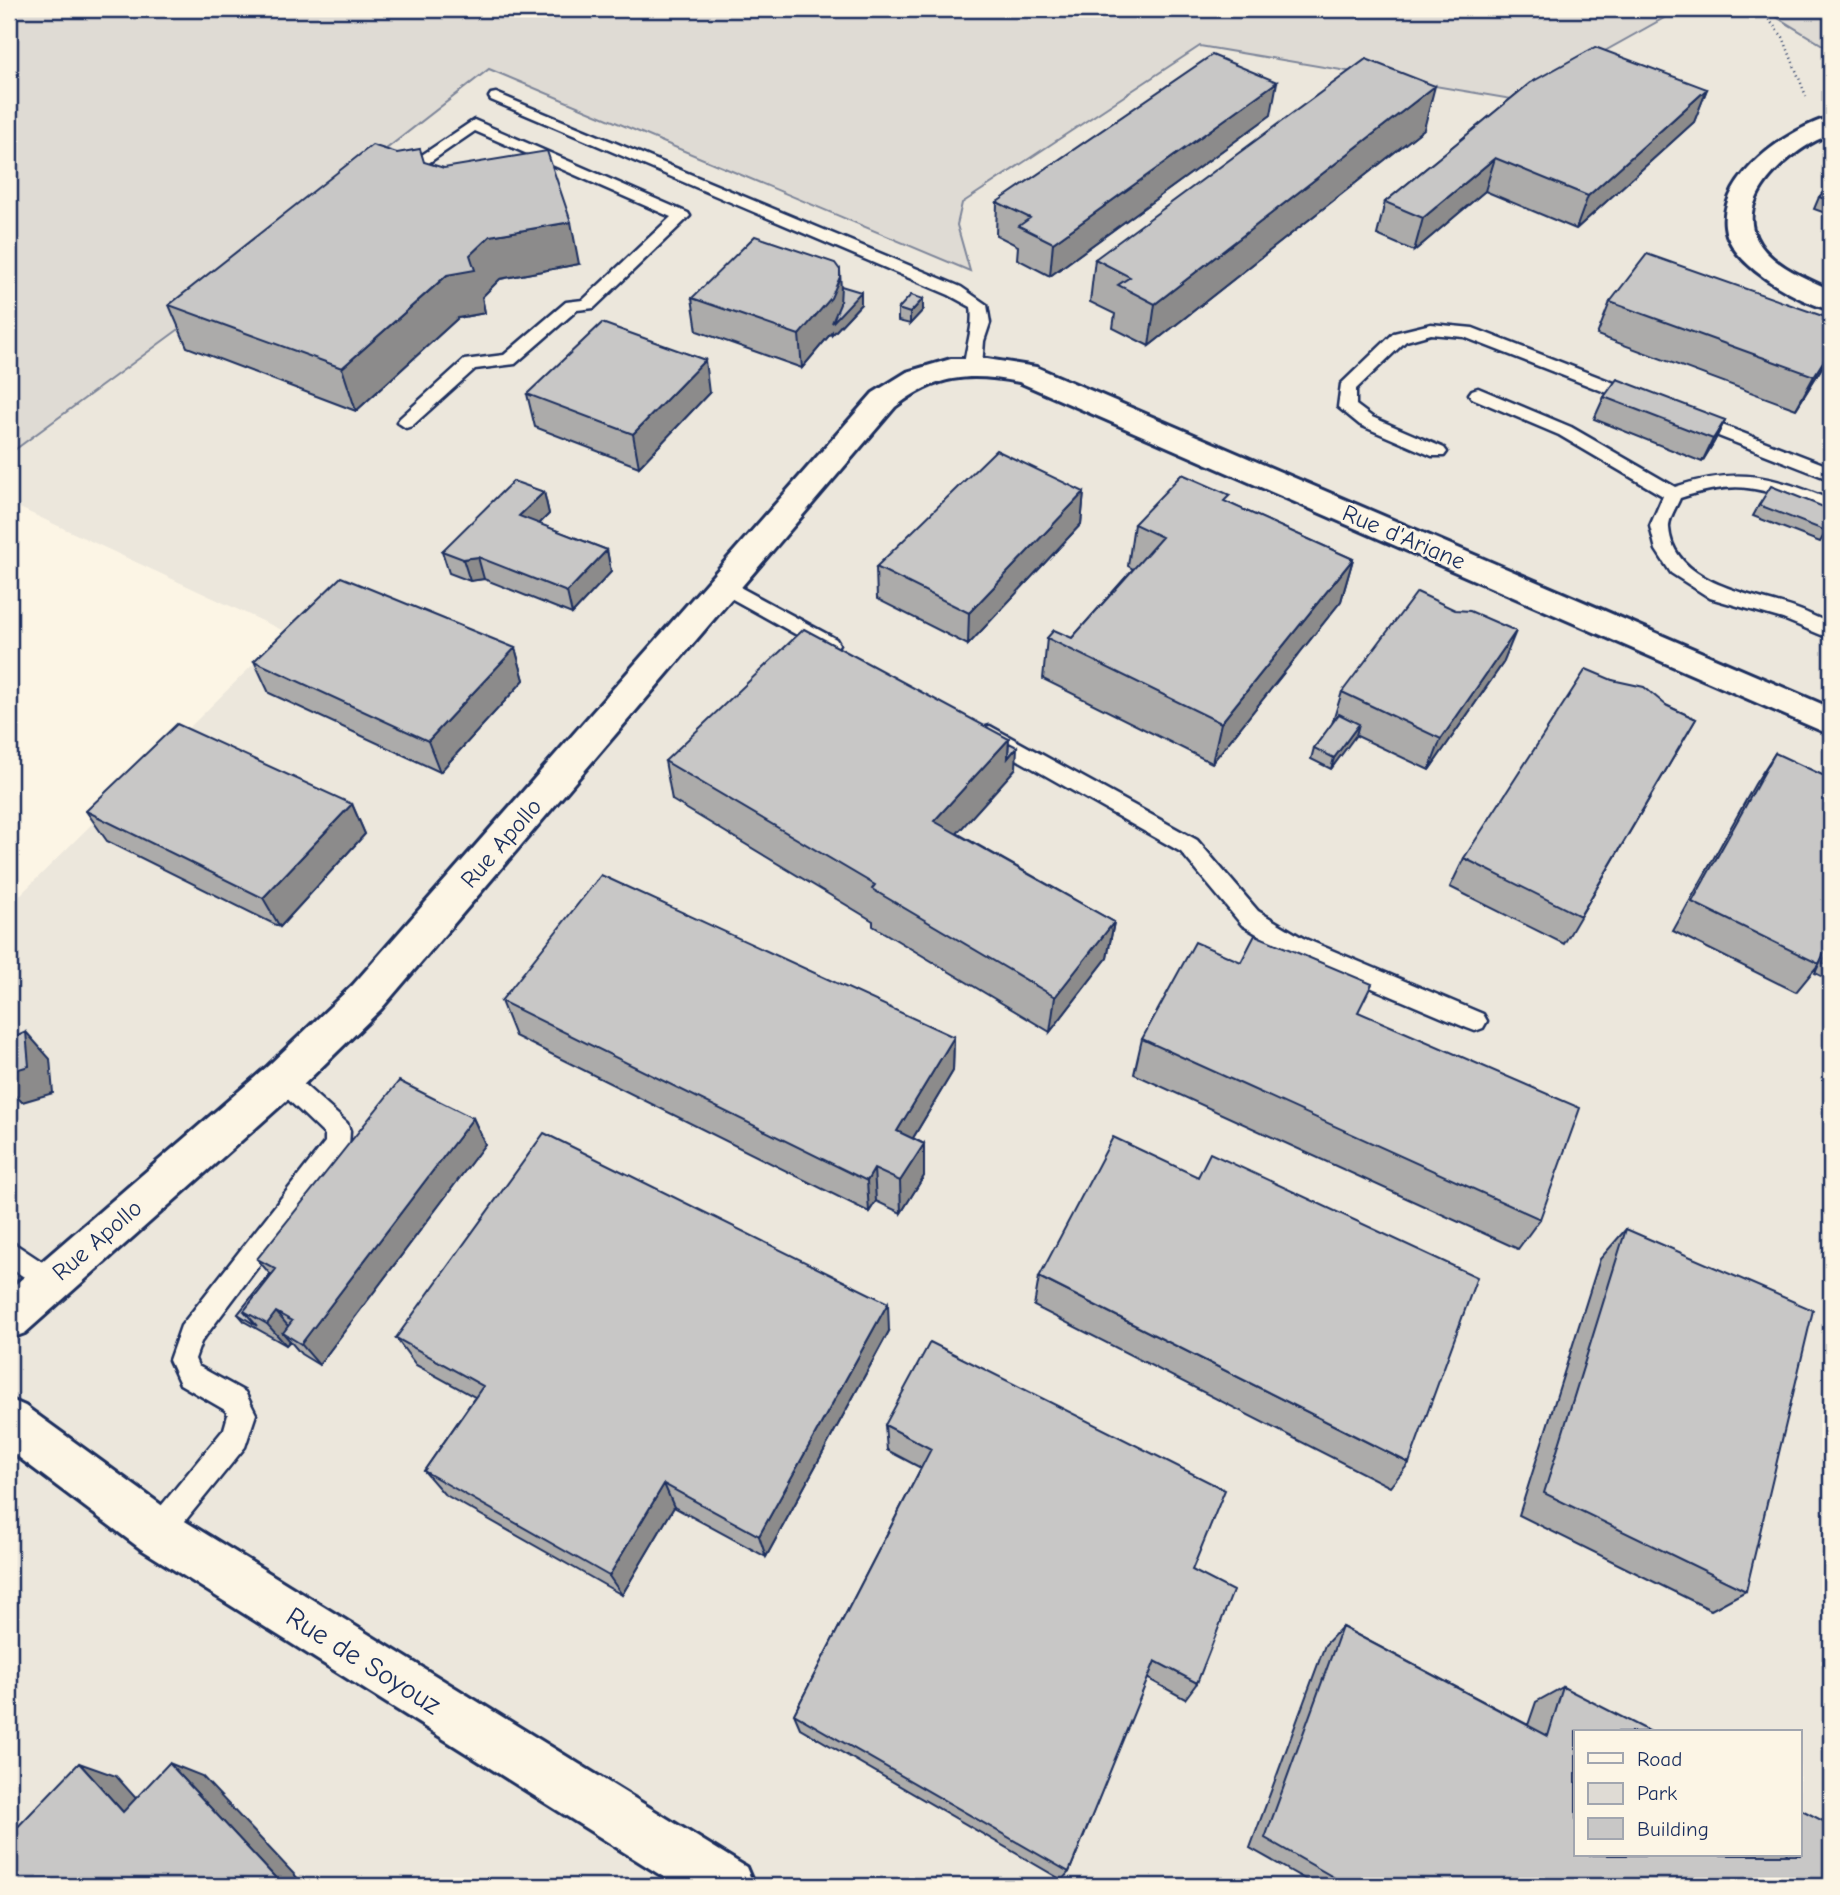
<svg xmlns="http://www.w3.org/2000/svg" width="1840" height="1895" font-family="'Comic Neue',sans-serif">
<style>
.built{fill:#ece7dc;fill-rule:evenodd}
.green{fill:#dfdbd4;stroke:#7d8599;stroke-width:2}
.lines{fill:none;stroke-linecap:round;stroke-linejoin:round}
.lane-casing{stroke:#1b2f5e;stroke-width:5}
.street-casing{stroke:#1b2f5e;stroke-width:6}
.path{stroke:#1b2f5e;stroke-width:2.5;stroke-dasharray:1 3.5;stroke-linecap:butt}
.lane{fill:#fcf5e5;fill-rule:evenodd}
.street{fill:#fcf5e5;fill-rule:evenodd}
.wall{fill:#acabaa;stroke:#1b2f5e;stroke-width:2}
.shaded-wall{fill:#8c8b8b;stroke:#1b2f5e;stroke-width:2}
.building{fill:#c8c7c6;stroke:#1b2f5e;stroke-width:2}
.labels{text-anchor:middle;stroke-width:5;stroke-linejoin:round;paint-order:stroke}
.street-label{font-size:24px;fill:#1b2f5e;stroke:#fcf5e5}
.near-street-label{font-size:28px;fill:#1b2f5e;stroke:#fcf5e5}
</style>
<rect width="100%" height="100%" fill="#fcf5e5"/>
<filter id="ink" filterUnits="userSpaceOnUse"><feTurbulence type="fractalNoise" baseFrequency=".0143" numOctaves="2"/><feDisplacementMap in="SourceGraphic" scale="14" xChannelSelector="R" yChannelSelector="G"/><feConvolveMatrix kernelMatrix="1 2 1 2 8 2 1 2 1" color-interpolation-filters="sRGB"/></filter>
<g filter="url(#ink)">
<!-- built -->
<path class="built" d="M1680,9H1763L1831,50V1886H9V906L286,632L9,503V454L322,224L358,171L489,69L903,243L1200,46L1517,100ZM1576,1732H1800V1855H1576Z"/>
<!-- green -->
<path class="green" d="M9,9H1680L1517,100L1200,46L962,203L957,225L970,271L489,69L358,171L322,224L9,454Z
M1763,9H1831V50Z"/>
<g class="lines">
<!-- lane casing -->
<g class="lane-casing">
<path id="lane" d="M496,93L961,287L987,305L990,323L984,341L982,366L973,371L964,366C966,346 974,327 971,307L949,295L491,100L489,97L491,94Z
M474,120L688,213L690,216L594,308L577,310L515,364L475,369L412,426L406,428L397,422L400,418L464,360L504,355L566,302L583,300L671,217L475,131L408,177H398L395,174L398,171Z
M1431,324L1473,328L1645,395L1648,399L1645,403H1633L1464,337L1431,334L1406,341L1356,389V405L1372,417L1444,448L1447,452L1444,456H1432L1360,425L1338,407L1341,384L1394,333Z
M1478,388L1571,427L1675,487C1739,466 1771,476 1831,500V513C1765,495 1754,474 1680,498C1677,506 1668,519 1669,528C1673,585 1755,594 1797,609C1808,613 1820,619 1831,624V639L1783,619L1710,598L1671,573L1656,550L1650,526L1663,496L1559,435L1472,398L1469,394L1472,390Z
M1691,413L1831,467V480L1685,423L1682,419L1685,415Z
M725,579L836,639L839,644L836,649L829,651L822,649L718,591L715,586L718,581Z
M990,726L1197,840L1258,911L1303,938L1483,1014L1487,1021L1483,1028L1475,1031L1467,1028L1287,952L1242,925L1181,852L983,740L980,734L983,728Z
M282,1069L290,1072L347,1123L350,1131L349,1146L201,1342L195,1359L198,1366L245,1392L256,1414L245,1447L168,1542L158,1546L148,1542L144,1532L148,1522L224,1429L228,1415L225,1410L180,1384L169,1360L181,1326L325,1142V1135L274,1086L270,1079L274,1072Z
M9,1240L59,1273L63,1282L59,1291L50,1294L9,1267Z"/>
</g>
<!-- street casing -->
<g class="street-casing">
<path id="street" d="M1831,117V134C1794,147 1730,198 1759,243C1773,266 1808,279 1831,290V310C1797,301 1729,265 1725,226C1719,176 1790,128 1831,117Z
M951,359H987L1036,367L1831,708V735L1019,382C968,372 936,375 895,407L381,1009L296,1092L25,1333L9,1339V1290L268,1066L353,985L873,393L907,372Z
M9,1399L25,1406L175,1515L746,1867L754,1886H678L141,1549L9,1450Z"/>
</g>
<!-- path -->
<path class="path" d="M1760,9L1783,37L1806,96"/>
<!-- lane -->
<use href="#lane" class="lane"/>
<!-- street -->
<use href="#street" class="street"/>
</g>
<!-- wall -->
<path class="wall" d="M1530,83L1707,89L1694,122L1576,229L1485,191L1414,251L1377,235L1385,202Z
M1271,115L1050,276L1017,259L1018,246L996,235L997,202Z
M1424,129L1149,346L1113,328L1115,314L1090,302L1095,259Z
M424,162L579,264L500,279L482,297L485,313L458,318L356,411L187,347L169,305Z
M1831,187V215L1814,209L1819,197Z
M841,286L861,304L832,335V332L802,368L697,331L692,298Z
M1610,302L1831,353L1796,409L1597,335Z
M898,309L923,310L910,324L898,321Z
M709,393L639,467L535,427L527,394Z
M1604,397L1725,420L1714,442L1702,462L1594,419Z
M544,492L549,514L539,524L607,550L611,572L572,614L484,579L470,581L449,573L442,551Z
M1084,492L1081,524L968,645L877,599L876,567Z
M1228,503L1353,559L1341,601L1212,763L1043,679L1047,638H1072L1133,569L1128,566L1134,524Z
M1759,505L1831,523L1820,542L1753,516Z
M515,648L524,680L440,772L269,693L254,661Z
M1503,663L1429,770L1355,735L1331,769L1311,759L1314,748L1332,724L1342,692Z
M1612,680L1696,719L1564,944L1450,887L1464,858Z
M1009,743L1016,768L957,833L1114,922L1107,958L1050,1032L873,926V921L672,800L665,761Z
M1775,753L1819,964L1796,992L1673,931L1755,784Z
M352,804L365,834L280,927L107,841L86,811Z
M1831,939V981L1815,973Z
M501,1001L954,1037L953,1071L913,1138L924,1144V1176L901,1213L876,1201L869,1212L515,1036Z
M1360,1013L1540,1219L1518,1249L1134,1074L1142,1039Z
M473,1118L485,1144L319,1365L301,1354L290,1341L286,1345L245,1322L238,1314L270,1274L257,1259Z
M1626,1229L1746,1591L1711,1610L1519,1515L1600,1259Z
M1039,1277L1409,1463L1390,1487L1034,1306Z
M889,1331L766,1557L674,1507L622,1595L444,1494L424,1471L475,1397L416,1365L396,1338Z
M885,1425L1192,1570L1197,1683L1185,1699L1147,1678L1069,1872L1062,1880L800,1728L794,1714L921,1468L887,1450Z
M1342,1627L1528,1725L1536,1702L1563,1687L1831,1886H1317L1250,1848L1325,1645Z"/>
<!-- shaded-wall -->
<path class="shaded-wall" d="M1277,82L1271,115L1050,276L1053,243Z
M1435,86L1424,129L1149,346L1155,304Z
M1707,89L1694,122L1576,229L1588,196Z
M1495,158L1485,191L1414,251L1423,218Z
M571,222L579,264L500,279L482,297L485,313L458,318L356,411L342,368L470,255L490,236Z
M840,270L842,310L861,292V304L832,335V332L802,368L799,335Z
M923,299V310L910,324V313Z
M1831,349V353L1796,409L1814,376Z
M705,360L709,393L639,467L633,434Z
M1725,420L1714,442L1702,462L1713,439Z
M544,492L549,514L525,538L519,516Z
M1084,492L1081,524L968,645L969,613Z
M607,550L611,572L572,614L567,592Z
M478,557L484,579L470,581L463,559Z
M1353,559L1341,601L1212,763L1221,723Z
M1516,631L1503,663L1429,770L1441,739Z
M515,648L524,680L440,772L428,741Z
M1359,724L1356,735L1331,769L1334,758Z
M1009,739L1008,758L1017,747L1016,768L934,859V821Z
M352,804L365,834L280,927L263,898Z
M1114,922L1107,958L1050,1032L1055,997Z
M26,1032L50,1059L53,1093L22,1102L16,1096L9,1098V1072Z
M954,1037L953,1071L898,1163L897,1131Z
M473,1118L485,1144L319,1365L301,1344Z
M924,1144V1176L901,1213L900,1181Z
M874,1169L876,1201L869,1212L867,1181Z
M888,1303L889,1331L766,1557L759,1536Z
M276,1312L295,1334L283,1333L290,1341L286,1345L267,1324Z
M664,1484L674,1507L622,1595L609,1576Z
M79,1763L116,1776L158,1823L123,1812Z
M169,1763L202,1776L305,1886H283Z"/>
<!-- building -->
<path class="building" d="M1595,47L1707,89L1588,196L1495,158L1423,218L1385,202L1530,83Z
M1212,55L1277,82L1053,243L1019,226L1030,218L997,202Z
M1366,59L1435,86L1155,304L1118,285L1130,277L1095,259Z
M372,145L397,153L420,149L424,162L444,168L547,151L571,222L490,236L470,255L475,270L447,275L342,368L169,305Z
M1828,186L1831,187V201L1819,197Z
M755,236L835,263L840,270V277L831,298L799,335L692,298Z
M1647,254L1831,319V349L1814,376L1610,302Z
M841,286L861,292L832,323L840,304Z
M911,295L923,299L910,313L898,309Z
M602,323L705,360L633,434L527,394Z
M1617,379L1725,420L1713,439L1604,397Z
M996,450L1084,492L969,613L876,567Z
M1182,474L1230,495L1224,501L1353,559L1221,723L1047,638L1054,630L1072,638L1162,537L1134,524Z
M513,481L544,492L519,516L607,550L567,592L478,557L463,559L442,551Z
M1771,486L1831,510V523L1826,531L1759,505Z
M341,577L515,648L428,741L254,661Z
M1417,592L1455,610L1470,611L1516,631L1441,739L1342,692Z
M804,629L1009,739L934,821L1114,922L1055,997L872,889L875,885L665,761Z
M1586,669L1612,680L1644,687L1667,706L1696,719L1580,916L1464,858Z
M1339,714L1359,724L1334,758L1314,748Z
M177,724L352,804L263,898L86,811Z
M1009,743L1017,747L1008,758Z
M1775,753L1831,779V938L1819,964L1692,902Z
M601,875L954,1037L897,1131L924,1144L900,1181L874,1169L867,1181L501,1001Z
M1255,935L1372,984L1358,1012L1580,1108L1540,1219L1142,1039L1195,942L1241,962Z
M1831,946V967L1823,963Z
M26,1032L29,1066L9,1072V1040Z
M399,1081L473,1118L301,1344L283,1333L292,1321L276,1312L267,1324L244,1311L276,1269L257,1259Z
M544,1133L888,1303L759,1536L664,1484L609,1576L424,1471L483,1386L396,1338Z
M1113,1137L1198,1177L1210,1153L1477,1277L1409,1463L1039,1277Z
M1626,1229L1813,1310L1746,1591L1544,1493Z
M270,1274L272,1275L244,1311L257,1326L238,1314Z
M930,1342L1225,1490L1192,1570L1233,1591L1197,1683L1155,1661L1069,1872L794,1714L931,1449L885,1425Z
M1342,1627L1548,1736L1563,1687L1651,1732H1576V1855H1800V1809L1831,1825V1886H1349L1265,1838Z
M79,1763L123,1812L169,1763L283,1886H9V1836Z"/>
</g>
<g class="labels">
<!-- street labels -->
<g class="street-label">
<text transform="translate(1404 537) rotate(23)" y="8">Rue d'Ariane</text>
<text transform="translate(501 843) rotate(-49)" y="8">Rue Apollo</text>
<text transform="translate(97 1240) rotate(-41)" y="8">Rue Apollo</text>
</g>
<!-- near-street labels -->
<g class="near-street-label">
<text transform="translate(364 1660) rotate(32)" y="10">Rue de Soyouz</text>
</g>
</g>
<!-- margin -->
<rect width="1840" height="1895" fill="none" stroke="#fcf5e5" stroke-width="35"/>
<rect x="18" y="18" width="1805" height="1860" fill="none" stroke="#1b2f5e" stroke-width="2.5" filter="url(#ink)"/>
<!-- legend -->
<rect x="1574" y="1730" width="228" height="126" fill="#fcf5e5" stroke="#a2a6af" stroke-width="2"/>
<rect x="1588" y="1753" width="35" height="10" fill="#fcf5e5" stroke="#a2a6af" stroke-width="2"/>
<text x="1637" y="1766" font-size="21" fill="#1b2f5e">Road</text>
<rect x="1588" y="1783" width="35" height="21" fill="#dfdbd4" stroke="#a2a6af" stroke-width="2"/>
<text x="1637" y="1800" font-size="21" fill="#1b2f5e">Park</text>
<rect x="1588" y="1818" width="35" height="21" fill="#c8c7c6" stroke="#a2a6af" stroke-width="2"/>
<text x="1637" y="1836" font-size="21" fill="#1b2f5e">Building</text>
</svg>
